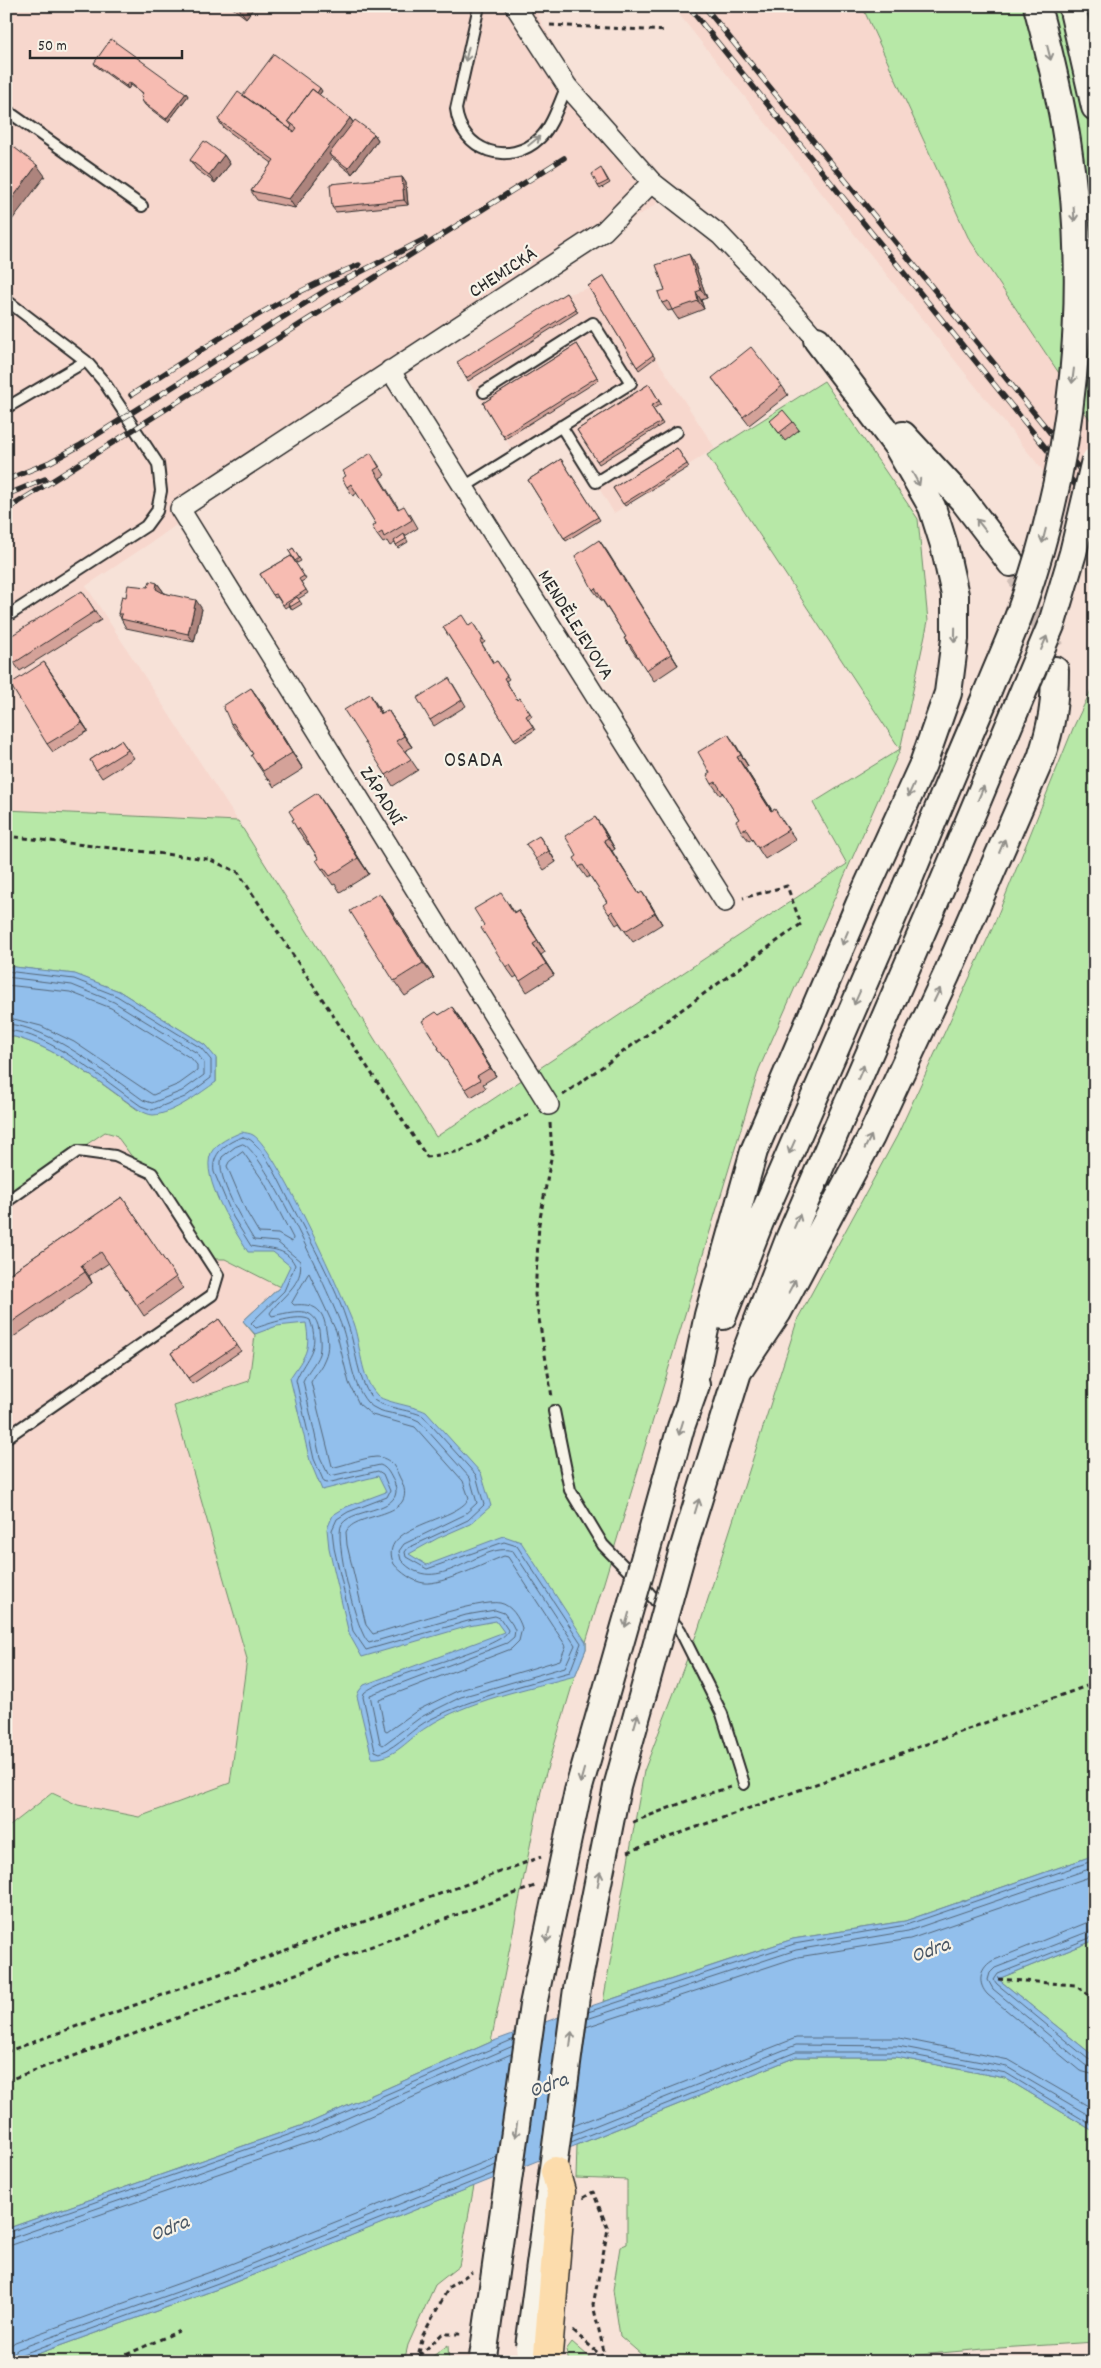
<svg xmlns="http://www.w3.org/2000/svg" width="1101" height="2368" font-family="Dekko,sans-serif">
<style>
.built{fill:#f7d7cd}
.green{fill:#b7e8a7;stroke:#718a69}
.water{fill:#92bfec;stroke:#69849f}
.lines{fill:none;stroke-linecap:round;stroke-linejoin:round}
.shore{stroke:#546678;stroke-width:1}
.secondary-tunnel{stroke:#cebdb5;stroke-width:26;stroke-dasharray:26 13;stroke-linecap:butt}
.service-casing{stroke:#2b2b2b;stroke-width:14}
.minor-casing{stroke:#2b2b2b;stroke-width:22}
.secondary-casing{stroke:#2b2b2b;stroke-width:30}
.path{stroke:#2b2b2b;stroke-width:3;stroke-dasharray:5 4;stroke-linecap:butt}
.service{stroke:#f7f3e8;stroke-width:10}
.minor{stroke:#f7f3e8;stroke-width:19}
.secondary{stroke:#f7f3e8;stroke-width:26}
.rail-casing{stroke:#2b2b2b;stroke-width:5.5}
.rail{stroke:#f7f3e8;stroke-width:4;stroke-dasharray:11;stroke-linecap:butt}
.secondary-bridge-casing{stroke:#2b2b2b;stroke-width:30;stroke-linecap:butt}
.motorway-bridge-casing{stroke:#2b2b2b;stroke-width:31;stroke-linecap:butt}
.secondary-bridge{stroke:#f7f3e8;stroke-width:26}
.motorway-bridge{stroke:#fcdcac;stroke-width:28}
.wall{fill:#d4a299;stroke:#2b2b2b}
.shaded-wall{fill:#ad847d;stroke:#2b2b2b}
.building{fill:#f7bcb2;stroke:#2b2b2b}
.oneway{stroke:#918f8a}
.labels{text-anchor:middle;stroke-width:4.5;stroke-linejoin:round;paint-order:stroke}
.street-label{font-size:20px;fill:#2b2b2b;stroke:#f7f3e8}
.neighbourhood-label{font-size:21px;letter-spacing:1px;fill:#2b2b2b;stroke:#f7f3e8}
.water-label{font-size:21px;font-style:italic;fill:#4a5765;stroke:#f7f3e8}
</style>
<rect width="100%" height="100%" fill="#f7e2d8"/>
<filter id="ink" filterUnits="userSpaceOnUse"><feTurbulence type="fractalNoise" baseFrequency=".02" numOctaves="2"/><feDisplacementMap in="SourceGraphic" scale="10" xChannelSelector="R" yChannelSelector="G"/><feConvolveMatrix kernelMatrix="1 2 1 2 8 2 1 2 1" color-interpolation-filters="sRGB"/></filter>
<g filter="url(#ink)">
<!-- built -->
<path class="built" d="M6,6H595L537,14L567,70L669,186L655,205L390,370L158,538L86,586L238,821L6,810Z
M630,6H862L968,237L1095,427V536L678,13Z
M603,277L715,448L614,513L566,434H558L518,459L457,363L568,294L586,289Z
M105,1132L116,1135L225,1259L280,1287L255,1334L250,1381L174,1406L247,1659L230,1783L139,1817L78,1805L52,1793L6,1829V1199Z"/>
<!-- green -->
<path class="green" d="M862,6H1095V427L968,237Z
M824,381L918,519L928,621L900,750L759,1069L586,1642V1649L575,1676L542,1786L491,2042L309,2123L6,2229V1829L52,1793L78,1805L139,1817L230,1783L247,1659L174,1406L249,1381L255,1335L243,1321L280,1287L225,1259H207L116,1135L105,1132L6,1199V1035C56,1045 98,1082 138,1110L216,1082V1059L205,1045L119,991L74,974L6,966V810L238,821L436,1137L847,864L813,803L900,749L707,455Z
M1095,682V1855L905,1921L793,1939L603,2002L644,1771L698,1630L798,1318L897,1136L992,929L1074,726Z
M1095,1940V2057L998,1979Z
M796,2057H896L1005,2078L1095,2132V2342L984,2349L842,2362H654L643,2356L620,2336L613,2290L620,2247L627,2244V2180L576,2178L577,2145Z
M474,2186L459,2266L435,2285L408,2345L404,2362H15L223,2287Z
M572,2342L595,2362H569L566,2350Z
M448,2345L449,2362H425Z"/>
<!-- water -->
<path class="water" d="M6,966L75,974L119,991L205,1045L216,1058V1082C200,1093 173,1114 153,1115C149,1115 143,1112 139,1110C98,1082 56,1045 6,1035Z
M242,1132C245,1133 250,1133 253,1135C276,1148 341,1293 353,1323C361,1345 360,1377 377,1395C382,1402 415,1406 426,1412L481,1473L491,1506L470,1524L438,1538L409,1554L427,1565L504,1536L521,1542L586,1642V1649L575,1676C527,1689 468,1700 427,1727C409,1738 394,1760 372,1758L357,1696L359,1691L364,1685L504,1632L496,1621L469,1626L362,1657L349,1634L329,1548L327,1529L333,1515L346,1507L386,1492L378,1476L322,1490L310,1461L290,1378C305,1355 311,1352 306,1323L277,1326L255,1334L243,1321L280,1287L290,1266L273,1252H248C235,1231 200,1178 211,1153C216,1143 232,1136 242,1132Z
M1095,1855V1940L998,1979L1095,2057V2132L1005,2078L896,2057H796L223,2287L15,2362H6V2229L309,2123L491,2042L567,2014L793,1939L905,1921Z"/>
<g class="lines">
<!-- shore -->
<path class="shore" d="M6,971L74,979L117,996L201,1048L211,1060V1078L185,1097L152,1110L141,1106C105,1081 50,1033 6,1030
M6,977L72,985L114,1002L197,1053L204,1063V1075L182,1091L152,1103L143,1100C108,1075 50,1026 6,1024
M6,985L70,992L111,1008L192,1059L197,1065V1071L179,1084L153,1095L74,1042L41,1026L6,1017
M243,1137C247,1138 250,1139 253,1142C269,1157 279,1181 289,1200C310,1241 335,1283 349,1328C356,1350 357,1377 371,1397C379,1408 409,1409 423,1416L476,1475L484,1505L468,1520L408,1548L405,1552L406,1557L427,1569L504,1542L517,1546L581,1643L570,1672C523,1685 475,1697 431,1719C412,1728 399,1746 380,1753L375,1751L363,1697L364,1693C383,1675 506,1648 508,1630L500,1618L495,1616L468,1621L366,1650L353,1631L334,1548L332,1530L337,1519L348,1512L387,1497L390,1491L383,1474L378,1471L327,1483L324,1482L314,1459L296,1380C306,1356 321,1350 310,1320C299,1313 268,1324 256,1328L251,1323L284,1291L295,1265C286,1246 267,1250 251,1246L233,1217L214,1172C211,1154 226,1142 243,1137Z
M243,1144C264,1150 334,1303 343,1330C350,1352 351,1383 367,1402C379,1416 403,1412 419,1421L470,1478L477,1503L464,1515L404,1544L399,1551L401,1560C437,1601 480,1540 513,1551L575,1645L565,1667L461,1697L421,1717L383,1745L380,1743L370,1695L507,1643L514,1637L515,1630L512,1624L504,1613L495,1610L466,1615L369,1643C357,1635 333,1536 342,1524C354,1507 407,1513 394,1482C390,1475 388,1468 380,1465L330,1476L328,1474L320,1457L303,1381C307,1372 316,1363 319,1354C321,1346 320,1338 319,1330C315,1304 292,1312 272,1316L270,1313C279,1298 305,1284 300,1261L277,1242L254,1240C243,1222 215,1177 222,1157L235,1147Z
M243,1152L264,1182L293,1238L292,1242L278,1234L259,1233L246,1211L227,1166L229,1162Z
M309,1273L336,1331L349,1383L359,1404L372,1415L415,1427L463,1481L469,1498C458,1522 375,1525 394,1564C400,1572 414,1582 424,1583C443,1585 485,1563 504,1556L508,1557L566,1646L560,1660L457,1691L418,1710L387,1732L385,1731L379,1700L511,1649L519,1641L522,1628C519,1618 511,1605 500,1603C481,1599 397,1627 373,1634L366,1625L347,1545L346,1532C355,1511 418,1520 402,1482C399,1477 397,1470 393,1465C389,1460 383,1457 376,1457C363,1458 348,1464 335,1467L332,1466L311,1382C315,1374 322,1367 325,1358C329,1349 328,1339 326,1330C324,1310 315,1303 294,1305L292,1303Z
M1095,1922L1086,1923L992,1961C979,1969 977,1984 988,1995L1080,2071L1095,2075
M1095,1929L995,1968L990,1973L988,1980L993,1989L1085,2065L1095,2068
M1095,1936L998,1974L994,1980L997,1984L1088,2059L1095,2061
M588,2012L794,1944L906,1925L1095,1860
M587,2019L796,1950L908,1931L1095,1867
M586,2027L798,1957L910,1939L1095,1875
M573,2126L796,2038H899L1009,2060L1095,2110
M572,2135L796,2045L898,2046L1007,2067L1095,2119
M571,2142L796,2052H897L1006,2073L1095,2127
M6,2233L311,2127L514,2039
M6,2240L313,2133L513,2046
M6,2247L316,2140L511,2054
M6,2349L15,2342L216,2270L497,2157
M10,2362L12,2354L18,2349L219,2277L496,2165
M16,2362L20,2355L221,2282L495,2173"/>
<!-- secondary-tunnel -->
<path class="secondary-tunnel" d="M1018,574C1035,596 1044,620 1051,647"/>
<!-- service casing -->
<g class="service-casing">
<path id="service" d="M479,6L456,109C461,151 509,168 540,138C553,125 559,103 567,86
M6,110L142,206
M6,300L86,361L104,382L158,464L161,491L157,511L146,526L6,617
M6,408L86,361
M561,426L596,482L677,432
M464,487L631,383L593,323L484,392
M6,1202L78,1151L115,1156L152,1173L218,1275L212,1295L6,1438
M554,1411L570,1490L603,1545L644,1587L680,1630L722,1714L744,1784"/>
</g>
<!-- minor casing -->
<g class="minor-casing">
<path id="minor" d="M515,6L567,86L652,182L720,235L781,299L817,340
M390,370L725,902
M549,1105L180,509L604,231L652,182"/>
</g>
<!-- secondary casing -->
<g class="secondary-casing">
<path id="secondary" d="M1072,6L1095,107
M903,435L963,500L1011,563
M723,1316L760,1222L905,889
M738,1372L778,1312L871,1137L946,976L1041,758C1052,725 1055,704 1055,670
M690,1401L708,1315L754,1151L861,900L923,764L948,693L955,639V595L944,545L932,507L897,446L817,340
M682,1553L738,1372L789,1239L935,902
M645,1556L681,1427L696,1385"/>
</g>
<!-- path -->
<path class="path" d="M550,25L666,31
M6,836L208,859L238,872L427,1157L461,1151L532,1113
M563,1095L801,924L787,886L743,898
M550,1123L552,1153L539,1224L535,1295L552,1397
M633,1822L697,1797L731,1787
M628,1852L1095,1683
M998,1979L1075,1985L1095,2000
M6,2052L541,1857
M6,2081L535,1886
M583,2198L593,2192L608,2229L593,2305L606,2360L609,2362
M573,2331L605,2359
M419,2356L442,2334H464
M110,2362L179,2331
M417,2362L423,2335L449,2287L472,2272
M1040,2362L1095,2356"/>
<!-- service -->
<use href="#service" class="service"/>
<!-- minor -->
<use href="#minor" class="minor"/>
<!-- secondary -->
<use href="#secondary" class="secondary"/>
<!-- rail casing -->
<g class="rail-casing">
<path id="rail" d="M688,6L1095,509
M704,6L1095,488
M131,395C205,348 277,297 359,265
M6,480L50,462L79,446L331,287L425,239
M6,495L45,479
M6,510L564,158"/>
</g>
<!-- rail -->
<use href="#rail" class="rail"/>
<!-- secondary-bridge casing -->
<g class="secondary-bridge-casing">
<path id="secondary-bridge" d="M905,889C931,825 958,761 985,698C997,667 1012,636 1023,604C1074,459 1091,293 1067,141C1060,95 1049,51 1037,6
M935,902L1052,623L1073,553L1095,460
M529,2347L577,1989L617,1787L682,1553
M483,2357L533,2005L578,1791L645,1556"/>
</g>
<!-- motorway-bridge casing -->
<g class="motorway-bridge-casing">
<path id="motorway-bridge" d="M548,2354L561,2192L555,2171"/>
</g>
<!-- secondary-bridge -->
<use href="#secondary-bridge" class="secondary-bridge"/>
<!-- motorway-bridge -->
<use href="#motorway-bridge" class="motorway-bridge"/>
</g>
<!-- wall -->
<path class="wall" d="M230,6H255L246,18Z
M94,63L186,93L188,96L168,122L145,105L143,102V94L131,85L128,89L96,66Z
M322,91L319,95L350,118L353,122L374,134L378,140L352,174L332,158L295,208L257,200L251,191L272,163L224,128L218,120L243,95Z
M224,155L230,164L215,183L196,169L190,160Z
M603,171L610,183L600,189L598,186Z
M402,177L406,183L408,205L336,212L332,207Z
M694,262L707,298L701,300L704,309L678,319L672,310L668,311L662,303L665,290Z
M604,276L655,358L639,370L588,286Z
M566,293L578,312L468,381L466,378Z
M577,344L599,380L505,439L483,403Z
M712,378L782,386L788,395L749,425Z
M649,384L661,404L653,409L663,424L599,464L577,430Z
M770,421L793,422L799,430L785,441Z
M677,448L689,467L625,506L613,488Z
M561,459L600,520L566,541L528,480Z
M376,461L385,475L380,478L399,509L410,514L418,528L405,536L408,542L398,548L395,543L390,546L387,541L383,543L377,535L376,524L357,493L353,496L347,487Z
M599,540L678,665L654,681L637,656H636L624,638L626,637L602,600H601L593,590Z
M293,548L301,561L297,563L289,551Z
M291,556L306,579L301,582L308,593L298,599L302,604L292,610L289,605L285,608L277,597L275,598L260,574Z
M157,583L163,591V592L202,609L194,642L126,628L121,619V618L118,614L126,597Z
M82,591L101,620L20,671L14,663Z
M473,623L485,642L482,644L494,663L497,661L509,679L506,681L517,700L520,698L532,716L528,719L535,730L516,742L443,627L469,626Z
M50,671L88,731L53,752L47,744Z
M453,684L466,706L434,726L430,720Z
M251,688L262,703L303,769L274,787L269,779L268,780L257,764L253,754L244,739H242L231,724Z
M377,705L382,713L388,710L395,721L412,747L405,751L418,770L393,786L386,775Z
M728,734L748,766L745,768L772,810L782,820L796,840L765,859L752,839L749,841L741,831L739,819L723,793L720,795L712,784Z
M121,740L134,758L102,778L90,760Z
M328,809L369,874L340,892L335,884L333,885L322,869L319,859L309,844L308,845L297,829Z
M603,828L615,849L612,851L639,894L650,903L662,924L633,942L619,923L616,925L609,914L607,902L590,876L587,878L579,867Z
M547,847L556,862L544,870L536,859Z
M379,893L390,908L434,978L405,996L394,981Z
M509,903L514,912L518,910L537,940L545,952L541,955L554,975L527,992L517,976L514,978L506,967Z
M439,1015H458L496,1076L483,1084L486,1088L471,1097L438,1048H439Z
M122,1197L183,1288L144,1316L109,1263L89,1276L92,1283L6,1342V1276Z
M219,1319L241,1351L192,1384L171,1353Z"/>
<!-- shaded-wall -->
<path class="shaded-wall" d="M243,6H255L246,18L240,10Z
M129,82L131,85L128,89L126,86Z
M320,88L322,91L296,127L293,125Z
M186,93L188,96L168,122L166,119Z
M350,118L356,127L329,154L332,158L295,208L289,199Z
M374,134L378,140L352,174L348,168Z
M224,155L230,164L215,183L209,175Z
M37,165L45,176L6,228V207Z
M402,177L406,183L408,205L404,200Z
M689,254L694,262L707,298L701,290Z
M696,292L701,300L704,309L698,301Z
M599,540L607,551L678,665L671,654Z
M157,583L163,591L162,597L156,589Z
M196,600L202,609L194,642L188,634Z
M44,662L50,671L88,731L82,723Z
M251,688L262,703L303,769L292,753Z
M370,694L377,705L388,725L380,714Z
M388,710L395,721L412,747L404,736Z
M728,734L736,745L748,766L741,755Z
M737,757L745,768L779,822L771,811Z
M317,793L328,809L369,874L358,858Z
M595,817L603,828L615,849L608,838Z
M539,836L547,847L556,862L549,851Z
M604,840L612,851L646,905L639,894Z
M642,892L650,903L662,924L655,913Z
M379,893L390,908L434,978L423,963Z
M518,910L526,921L545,952L538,941Z
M533,944L541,955L554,975L546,964Z
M452,1007L458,1015L496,1076L490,1068Z
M81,1265L89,1276L92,1283L85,1272Z"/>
<!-- building -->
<path class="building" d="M236,6H243L240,10Z
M111,39L186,93L166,119L143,102L141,96L143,93L129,82L126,86L94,63Z
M274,54L320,88L317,93L312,89L288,121L292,126L290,129L243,95Z
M312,89L350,118L289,199L251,191L274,160L218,120L238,92L294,132L297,128L288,121Z
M355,120L374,134L348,168L329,154Z
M6,141L37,165L6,207Z
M204,141L224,155L209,175L190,160Z
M601,168L608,181L598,186L592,174Z
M402,177L404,200L332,207L330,184Z
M689,254L701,290L696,292L698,301L672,310L668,301L662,303L658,292L665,290L656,265Z
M604,276L653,355L637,367L588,286Z
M566,293L576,309L466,378L457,362Z
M577,344L597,377L503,436L483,403Z
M751,347L782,386L743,417L712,378Z
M649,384L659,401L651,406L661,422L597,461L577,430Z
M783,410L793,422L779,433L770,421Z
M677,448L687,464L623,504L613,488Z
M371,453L379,467L374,470L398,509L404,506L412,520L384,537L382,532L377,535L372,526L376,524L351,484L347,487L342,478L346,476L343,471Z
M561,459L598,517L564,538L528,480Z
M404,534L406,539L396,545L394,541Z
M599,540L671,654L646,670L630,644L629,645L624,638L626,637L595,588L593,590L575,556Z
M293,548L299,558L295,561L289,551Z
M291,556L304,576L299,579L306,590L283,605L276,594L273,595L260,574Z
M150,581L157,583L156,589L163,593L196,600L188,634L121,619L122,614H118L122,596L126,597L128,585L148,587Z
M82,591L95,611L14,663L6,651V639Z
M297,597L300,601L290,607L288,604Z
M462,615L469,626L473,623L483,639L480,641L493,663L497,661L507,676L504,678L517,700L520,698L530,713L526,716L533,727L514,739L443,627Z
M44,662L82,723L47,744L10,684Z
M449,678L462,700L430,720L417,698Z
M251,688L292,753L263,771L258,763L257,764L251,755L253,754L233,723L231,724L223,706Z
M370,694L380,714L388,710L404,736L396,741L411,759L386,775L344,710Z
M728,734L741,755L737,757L771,811L775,809L788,830L758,848L745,828L741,831L736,821L739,819L716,782L712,784L707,775L710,773L698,752Z
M121,740L128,750L96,770L90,760Z
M317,793L358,858L330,876L324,868L322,869L316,860L319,859L299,828L297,829L292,820L294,819L289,811Z
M595,817L608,838L604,840L639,894L642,892L655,913L625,931L612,911L609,914L603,905L607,902L583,865L579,867L574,858L577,856L565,836Z
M539,836L549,851L536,859L526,844Z
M379,893L423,963L394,981L350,911Z
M501,893L514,913L518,910L530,929L538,941L533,944L546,964L520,981L510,965L506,967L481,928L484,925L474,909Z
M452,1007L490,1068L477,1076L480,1080L465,1089L438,1048H439L422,1021L436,1012L439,1015Z
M122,1197L176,1277L137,1305L101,1252L81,1265L85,1272L6,1326V1276Z
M219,1319L237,1345L188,1378L171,1353Z"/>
<!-- one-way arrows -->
<defs><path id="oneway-shaft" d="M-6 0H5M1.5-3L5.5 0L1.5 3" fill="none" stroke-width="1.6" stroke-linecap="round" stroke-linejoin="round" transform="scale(1.25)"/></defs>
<g class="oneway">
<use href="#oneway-shaft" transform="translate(1049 53) rotate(76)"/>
<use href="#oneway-shaft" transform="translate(467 54) rotate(103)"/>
<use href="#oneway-shaft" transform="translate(534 141) rotate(-39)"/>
<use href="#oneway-shaft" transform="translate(1074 214) rotate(87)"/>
<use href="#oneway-shaft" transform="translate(1073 376) rotate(97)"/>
<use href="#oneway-shaft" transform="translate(916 479) rotate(61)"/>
<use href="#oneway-shaft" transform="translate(981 525) rotate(-128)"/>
<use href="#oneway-shaft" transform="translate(1044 536) rotate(104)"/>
<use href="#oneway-shaft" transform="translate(955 635) rotate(91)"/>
<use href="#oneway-shaft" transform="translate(1044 643) rotate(-67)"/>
<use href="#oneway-shaft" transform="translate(911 790) rotate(114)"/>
<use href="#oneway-shaft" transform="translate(981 793) rotate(-67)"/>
<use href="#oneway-shaft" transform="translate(1002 846) rotate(-67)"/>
<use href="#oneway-shaft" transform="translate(845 938) rotate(113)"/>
<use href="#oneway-shaft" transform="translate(937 995) rotate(-65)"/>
<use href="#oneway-shaft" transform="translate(857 998) rotate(114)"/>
<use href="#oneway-shaft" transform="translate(861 1072) rotate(-67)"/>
<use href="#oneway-shaft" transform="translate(868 1142) rotate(-63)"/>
<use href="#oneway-shaft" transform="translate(792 1147) rotate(114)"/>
<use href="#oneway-shaft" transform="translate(797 1221) rotate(-67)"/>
<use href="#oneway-shaft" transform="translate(792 1286) rotate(-62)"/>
<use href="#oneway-shaft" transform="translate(681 1428) rotate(107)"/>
<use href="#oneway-shaft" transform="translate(697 1506) rotate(-73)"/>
<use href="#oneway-shaft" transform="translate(627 1620) rotate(106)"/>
<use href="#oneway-shaft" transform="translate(636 1721) rotate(-74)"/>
<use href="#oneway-shaft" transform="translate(582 1776) rotate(106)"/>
<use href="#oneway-shaft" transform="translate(599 1879) rotate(-79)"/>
<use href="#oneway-shaft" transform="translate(548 1935) rotate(102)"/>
<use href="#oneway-shaft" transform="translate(571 2039) rotate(-83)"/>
<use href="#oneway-shaft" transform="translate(516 2130) rotate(98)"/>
</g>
</g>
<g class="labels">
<!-- street labels -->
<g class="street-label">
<text transform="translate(502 271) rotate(-33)" y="7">CHEMICKÁ</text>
<text transform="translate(577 624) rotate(58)" y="7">MENDĚLEJEVOVA</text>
<text transform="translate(383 795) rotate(58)" y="7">ZÁPADNÍ</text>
</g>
<!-- neighbourhood labels -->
<g class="neighbourhood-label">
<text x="474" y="766">OSADA</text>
</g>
<!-- water labels -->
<g class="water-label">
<text transform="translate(930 1949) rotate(-20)" y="7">Odra</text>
<text transform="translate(548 2084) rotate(-20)" y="7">Odra</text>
<text transform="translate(169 2227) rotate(-22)" y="7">Odra</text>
</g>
</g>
<!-- margin -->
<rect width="1101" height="2368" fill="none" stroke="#f7f3e8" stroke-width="25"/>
<rect x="12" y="12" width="1076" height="2343" fill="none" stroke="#2b2b2b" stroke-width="2" filter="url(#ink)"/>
<!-- scale -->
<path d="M30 50v8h152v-8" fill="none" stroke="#2b2b2b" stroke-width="2.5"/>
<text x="38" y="50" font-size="15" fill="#2b2b2b" stroke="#f7f3e8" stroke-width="4" paint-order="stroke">50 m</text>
</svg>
